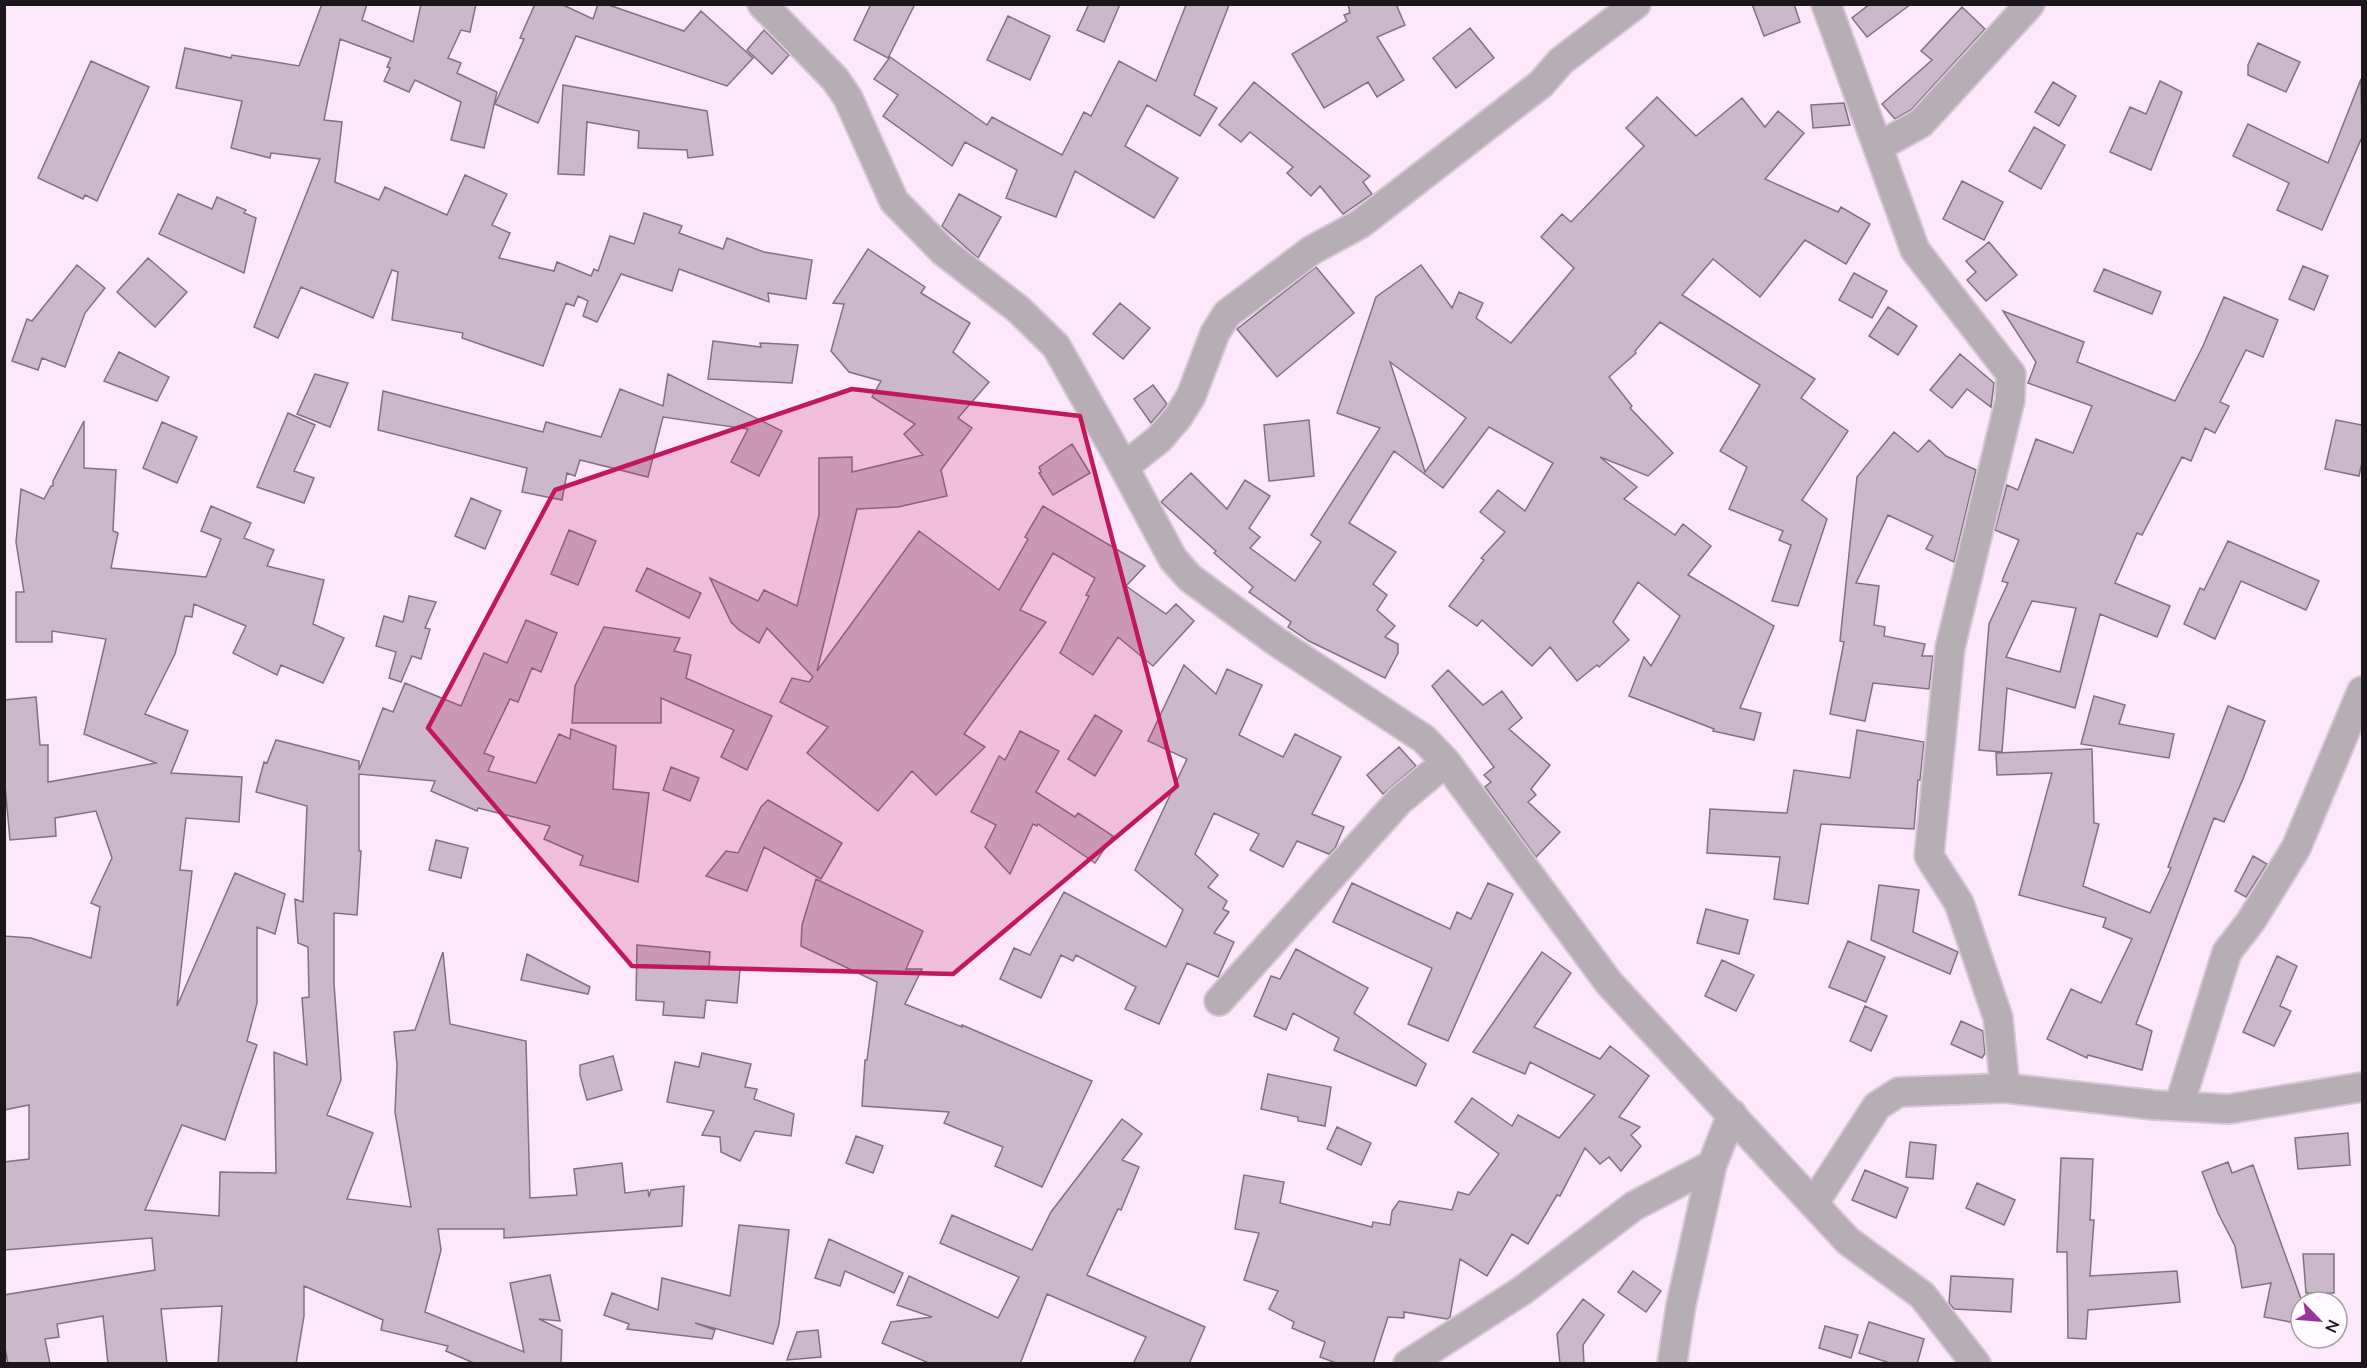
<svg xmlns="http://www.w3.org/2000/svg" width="2367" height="1368" font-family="'Nunito Sans',sans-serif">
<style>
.building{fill:#ccb8cb;stroke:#837182;stroke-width:1.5;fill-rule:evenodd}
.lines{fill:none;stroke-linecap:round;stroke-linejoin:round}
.street-casing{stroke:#d8c5d7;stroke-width:32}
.street{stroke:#b6adb5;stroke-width:28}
.marked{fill:#c2185b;fill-opacity:0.2;stroke:#c2185b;stroke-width:4.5;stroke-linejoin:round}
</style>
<rect width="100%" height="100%" fill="#fce7fb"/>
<!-- building -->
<path class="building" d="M322,4H367L362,20L413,42L421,4H476L470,32L461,30L448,58L461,63L457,73L497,92L484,148L451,140L461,102L415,80L409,92L384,81L390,68L387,67L391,58L340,39L324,120L342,122L335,182L379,200L385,187L447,215L465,175L507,194L492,225L510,233L499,258L554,271L557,262L591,276L594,269L598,271L610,236L634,244L644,213L682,226L679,233L723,249L727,238L764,252L812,260L806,299L768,293L769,302L679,269L672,291L621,274L597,322L583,316L588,301L578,296L574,306L566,303L543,366L462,338L463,333L392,320L398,272L392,270L373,318L301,287L278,338L254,327L320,159L271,153L270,158L231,148L242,101L176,88L185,48L231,58L232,55L299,66Z
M535,4H561L593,19L598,4H606L684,31L701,11L753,58L727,86L576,36L538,123L495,104L524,39L520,38Z
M871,4H915L888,58L854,40Z
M1089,4H1120L1104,42L1077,30Z
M1348,4H1396L1405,25L1377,37L1404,80L1377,97L1368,82L1324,108L1292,54L1347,21L1344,15L1350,13Z
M1752,4H1794L1800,22L1764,36Z
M1870,4H1911L1867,37L1852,18Z
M1186,5H1229L1194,95L1217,108L1200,136L1147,105L1125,146L1178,178L1154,218L1075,171L1056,217L1006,198L1017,170L965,142L952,166L883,116L898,95L874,79L890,57L987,125L992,117L1062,155L1084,112L1091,116L1119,61L1156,81Z
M1962,7L1985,29L1911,110L1895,119L1882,104L1932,60L1921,51Z
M1008,16L1050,36L1030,80L987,60Z
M1470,28L1494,58L1456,88L1433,58Z
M764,30L789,55L772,74L747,50Z
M2258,43L2300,62L2286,92L2248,75V65Z
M91,61L149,87L97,201L85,195L83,199L38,178Z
M2361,79L2362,137L2322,230L2277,210L2289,183L2233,156L2248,124L2328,163Z
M2160,81L2182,92L2151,170L2110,152L2130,107L2146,114Z
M1254,82L1370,176L1363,182L1372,194L1343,214L1320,186L1311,196L1287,173L1293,167L1250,132L1241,142L1219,125Z
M2053,82L2076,96L2059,126L2035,112Z
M563,85L707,111L713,155L688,158L687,150L638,148L639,131L587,122L584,175L558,174Z
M1657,97L1696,136L1742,98L1765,127L1778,111L1804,133L1765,179L1838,212L1841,207L1870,224L1846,264L1805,240L1760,297L1713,259L1682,295L1815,379L1801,398L1848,431L1802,500L1827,519L1798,606L1772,601L1791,545L1779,540L1783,531L1729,509L1747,467L1720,451L1760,385L1660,322L1635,351L1636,353L1609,377L1632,406L1630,408L1673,453L1648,476L1600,457L1637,487L1624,499L1675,535L1683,524L1711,546L1688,575L1774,626L1740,708L1761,713L1754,740L1713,731L1714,729L1629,696L1644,657L1651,666L1680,616L1638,582L1613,622L1629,640L1599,667L1597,665L1577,681L1550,647L1532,666L1482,620L1477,626L1449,606L1484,560L1481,558L1505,532L1480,512L1498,490L1525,511L1553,463L1489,427L1443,488L1394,451L1349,523L1396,552L1373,584L1387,595L1377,610L1395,626L1385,637L1398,644V653L1385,678L1309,641L1288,627L1291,622L1249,592L1253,587L1214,553L1216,551L1161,502L1191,473L1227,509L1245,480L1270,496L1249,528L1260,537L1250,548L1295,581L1321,542L1311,535L1380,428L1337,413L1376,297L1421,265L1452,308L1459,292L1483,303L1476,318L1511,343L1574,268L1541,237L1562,214L1571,222L1644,146L1626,128ZM1390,362L1466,418L1425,472L1415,439Z
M1844,103L1850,125L1813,128L1811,105Z
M2034,127L2065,145L2041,189L2009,171Z
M1962,181L2003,202L1984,240L1943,219Z
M178,194L212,209L217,197L246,210L244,213L256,218L244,273L159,234Z
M959,194L1001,217L978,258L942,226Z
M1989,242L2017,275L1986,301L1967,280L1976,272L1966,261Z
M868,249L925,287L921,293L970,323L953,352L989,382L958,418L972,428L941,470L947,496L898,507L857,509L817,671L919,531L999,590L1028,539L1025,537L1043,506L1145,566L1126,586L1166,614L1176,604L1194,621L1153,666L1118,637L1093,675L1060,653L1089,596L1086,595L1095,578L1053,553L1020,610L1046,622L964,734L985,747L936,795L912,771L878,811L807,753L828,727L780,702L792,678L809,682L813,677L767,628L759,643L739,630L731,622L710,578L758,601L764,590L797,606L819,515V458L852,457V472L923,455L904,434L915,424L872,397L881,381L849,372L831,351L844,304L833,303Z
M148,258L187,292L155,327L117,292Z
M77,265L105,288L85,313L65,367L42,358L38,370L12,361L27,319L32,321Z
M2303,266L2328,276L2314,310L2289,299Z
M1316,267L1354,313L1277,377L1237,329Z
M2104,269L2161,292L2152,314L2094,291Z
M1854,273L1887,291L1872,318L1839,300Z
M2224,297L2278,320L2263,357L2246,350L2220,402L2229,406L2215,433L2205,428L2191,461L2182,457L2142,535L2137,533L2115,583L2170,606L2157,637L2100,614L2075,708L2007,688L2002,752L1979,750L1989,624L2008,583L2002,581L2019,540L1995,530L2007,485L2018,490L2036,439L2073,453L2092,406L2028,383L2036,362L2003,311L2084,342L2077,362L2175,401L2203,346ZM2032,601L2076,608L2060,672L2006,657Z
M1120,303L1150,328L1123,359L1093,334Z
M1888,307L1917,326L1898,355L1869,336Z
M713,341L761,347L760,343L798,345L792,383L708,379Z
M119,352L169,377L157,401L104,381Z
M1960,354L1994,383L1991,407L1967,389L1952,408L1930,390Z
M315,374L348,383L330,427L297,414Z
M668,374L782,431L759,476L731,462L748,429L663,417L648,477L580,460L575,476L567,473L562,500L522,492L527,468L378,430L383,391L543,432L546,422L601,437L620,389L663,406Z
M1153,385L1167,404L1151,423L1134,399Z
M288,413L315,425L294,471L314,478L304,503L257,487Z
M1309,420L1314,476L1269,481L1264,425Z
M2336,420L2362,425V462L2359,476L2325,469Z
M84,421V468L116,470L113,531L118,533L111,568L206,577L221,539L201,531L211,506L251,523L244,538L274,550L267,566L324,580L313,624L344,638L323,683L281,665L277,675L233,653L246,626L194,604L192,617L185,616L175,654L145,714L188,731L171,773L242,777L239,822L186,818L180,870L192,871L177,1006L235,873L285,894L275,934L257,927V1003L247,1041L257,1045L225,1140L182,1125L145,1210L219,1216L220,1172L276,1173L274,1052L307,1065L302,998L309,997L308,947L298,943L295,899L303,902L307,806L256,792L264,762L267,763L276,740L359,761V770L383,708L393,712L405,683L461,706L484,653L507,663L526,620L557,633L541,672L532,668L518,702L510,699L484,753L494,757L488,771L536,783L559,734L570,739L571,729L616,746L613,789L649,793L638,882L580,865L583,856L544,839L550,826L478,808L477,811L431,791L435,781L359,774V851H361L357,915L334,913V984L341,1080L327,1115L373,1133L347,1199L411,1207L395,1112L397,1065L394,1032L415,1030L443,952L450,1024L526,1041L530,1198L577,1195L574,1169L622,1163L625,1193L648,1190L649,1197L651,1190L684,1186L682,1226L504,1238V1229H438L441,1250L425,1312L524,1352L510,1283L550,1275L560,1321L539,1319L562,1330L561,1364H476L446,1351L448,1346L381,1330L383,1320L304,1286V1316L296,1364H218L222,1306L161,1309L167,1364H108L103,1316L57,1324L59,1337L45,1339L50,1364H8L4,1343V1295L155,1270L152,1238L4,1250V1162L29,1159V1105L4,1110V936L31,938L91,958L100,907L91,903L112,858L96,811L55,818L56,836L10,840L4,775V700L36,697L40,745H48V782L156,763L84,734L106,639L52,631V642H16V592H24L16,542L21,489L44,499L51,486H53V481Z
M162,422L197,437L177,483L143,468Z
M1894,432L1918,452L1929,440L1946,456L1976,470L1954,562L1926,549L1933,536L1888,515L1856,583L1879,586L1874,625L1885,627L1884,636L1925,644L1922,656H1933L1929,689L1873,683L1865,721L1830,714L1844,642L1840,641L1857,477Z
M1072,444L1090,473L1053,495L1039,473L1041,472L1039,467Z
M471,498L501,511L485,549L455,536Z
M569,530L596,541L578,585L551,574Z
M2228,541L2319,581L2306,610L2241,581L2215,639L2184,624L2200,588L2204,590Z
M647,568L701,593L689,618L636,591Z
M409,596L436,602L425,628L430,629L421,659L412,656L401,682L389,678L396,652L376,646L384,616L403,622Z
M604,627L680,638L674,651L691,655L686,678L772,716L747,770L721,757L734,730L661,698V723H572L575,686Z
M1184,665L1216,694L1227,669L1262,685L1239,735L1283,757L1295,734L1341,757L1312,814L1344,827L1335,848L1329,854L1297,841L1283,867L1250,850L1259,834L1214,813L1195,854L1218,875L1208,887L1227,901L1223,909L1229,912L1214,933L1234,942L1218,977L1187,963L1159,1024L1125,1009L1136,987L1076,955L1073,961L1061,955L1041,998L1000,979L1014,948L1030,955L1064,892L1166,947L1183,910L1135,870L1187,759L1148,741Z
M1448,670L1483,705L1502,691L1522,718L1509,729L1550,765L1531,789L1536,795L1528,802L1560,832L1536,857L1485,787L1491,782L1484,775L1494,767L1432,686Z
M2094,696L2125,705L2119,724L2174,734L2169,758L2081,744Z
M2228,706L2265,721L2243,779L2224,822L2214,818L2136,1024L2152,1031L2142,1070L2088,1055L2087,1058L2047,1039L2071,989L2101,1003L2132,939L2103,927L2106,918L2019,895L2052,773L1997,775L1996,753L2092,749L2094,823L2099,824L2083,886L2150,913L2171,868L2168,867Z
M1095,715L1122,731L1095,776L1068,759Z
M1857,730L1924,742L1920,780H1918L1914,829L1821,824L1808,904L1774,899L1780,857L1707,853L1710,809L1787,813L1794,770L1850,778Z
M1020,731L1059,751L1036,792L1075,817L1078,813L1113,836L1095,863L1038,824L1037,826L1033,824L1010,874L985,847L996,825L971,812L999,756L1005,760Z
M1399,747L1416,766L1383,794L1367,775Z
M671,767L699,778L690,801L663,790Z
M768,800L842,843L821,879L764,847L747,891L706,876L726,851L738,853L761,807Z
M436,840L468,848L461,878L429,870Z
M2253,856L2267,864L2246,897L2235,891Z
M816,879L923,931L906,969H922L905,1004L962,1027V1025L1092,1081L1042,1187L995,1166L1003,1147L944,1123L949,1112L862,1106L865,1060H867L877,982L801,946L802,925Z
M1352,883L1450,929L1457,912L1471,919L1488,883L1513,894L1448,1041L1408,1024L1432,968L1333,922Z
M1879,885L1919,890L1913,932L1958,952L1950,974L1871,940Z
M1706,909L1748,920L1739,954L1697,943Z
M1848,941L1885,957L1866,1002L1829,987Z
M637,945L710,952L709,966L740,969L737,1003L706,1000L704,1018L663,1015L664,1002L636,1000Z
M1296,949L1368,988L1354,1013L1426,1064L1416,1086L1334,1050L1339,1038L1293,1013L1286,1030L1254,1016L1271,976L1280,979Z
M1542,952L1571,973L1534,1027L1600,1059L1610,1046L1649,1076L1619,1117L1640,1127L1631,1135L1641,1146L1621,1171L1609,1157L1600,1164L1585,1148L1560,1196L1557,1195L1528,1244L1512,1234L1487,1276L1460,1259L1450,1317L1447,1319L1404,1312V1318L1388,1317L1373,1364H1339L1320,1357L1325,1342L1292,1328L1294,1322L1269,1309L1278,1291L1244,1280L1259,1233L1235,1229L1244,1175L1284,1182L1280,1203L1372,1227L1373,1222L1390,1225L1392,1211L1399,1201L1452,1210L1458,1192L1469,1195L1499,1154L1455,1122L1472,1098L1512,1126L1518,1115L1559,1138L1595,1095L1530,1062L1525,1074L1473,1052Z
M527,954L590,987L588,994L521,980Z
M2277,956L2297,966L2280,1006L2291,1011L2274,1046L2243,1032Z
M1722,960L1754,975L1736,1011L1705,996Z
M1865,1006L1887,1016L1871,1051L1850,1041Z
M1961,1021L1983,1031L1985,1053L1982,1058L1951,1044Z
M702,1053L751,1064L745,1087L757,1089L754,1099L794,1114L791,1136L755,1131L740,1161L721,1152L720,1137L702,1135L714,1111L667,1102L675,1062L699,1067Z
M613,1056L622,1090L587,1100L580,1075V1065Z
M1268,1074L1331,1087L1325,1126L1298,1121V1117L1261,1109Z
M1122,1119L1142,1134L1122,1160L1139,1167L1121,1210L1118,1209L1087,1275L1205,1327L1189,1364H1133L1146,1337L1047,1294L1020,1364H931L882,1343L891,1322L932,1317L897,1305L909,1276L998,1318L1019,1277L940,1243L952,1215L1032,1250L1051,1212Z
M1337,1127L1371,1143L1361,1165L1327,1149Z
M2348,1133L2350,1165L2298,1169L2295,1138Z
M856,1136L883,1146L873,1173L846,1163Z
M1910,1142L1936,1145L1933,1179L1906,1177Z
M2061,1158L2093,1159L2090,1220H2094L2090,1276L2177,1271L2180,1302L2088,1310L2086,1339L2068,1338L2067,1252H2057Z
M2228,1162L2232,1173L2253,1165L2301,1299V1324L2264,1317L2271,1283L2242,1288L2235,1246L2218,1213L2202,1172Z
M1865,1170L1908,1188L1896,1218L1852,1200Z
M1977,1183L2015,1200L2004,1225L1966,1208Z
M739,1225L789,1230L779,1324L773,1344L695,1323L715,1330L712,1339L627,1329L629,1324L604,1315L612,1293L658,1310L662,1278L730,1296Z
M829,1239L903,1273L894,1293L845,1271L840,1286L815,1278Z
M2303,1254H2334V1293H2306Z
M1633,1271L1661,1291L1646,1312L1618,1292Z
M1951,1276L2013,1279L2011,1312L1954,1309L1949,1303Z
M1583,1299L1604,1315L1583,1345L1584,1364H1560L1557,1334Z
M1869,1322L1924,1339L1917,1364H1893L1859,1353Z
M1825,1326L1858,1335L1851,1358L1819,1348Z
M818,1330L821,1357L787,1360L797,1332Z"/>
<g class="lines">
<!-- street casing -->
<g class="street-casing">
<path id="street" d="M762,4L835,79L848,98L894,201L944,252L1018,309L1056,346L1118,456L1173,559L1190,578L1277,642L1424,739L1446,762L1609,983L1848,1241L1922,1295L1976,1364
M1826,4L1915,250L2011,374L2010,400L1950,648L1929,856L1959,903L1998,1018L2005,1088
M1878,147L1921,123L2030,4
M1124,467L1159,439L1178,417L1191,396L1215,333L1227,314L1312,250L1360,224L1541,84L1561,61L1636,4
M1219,1001L1399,801L1446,762
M2179,1106L2227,952L2251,921L2296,848L2362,691
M1814,1203L1877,1106L1899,1092L2005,1088L2154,1105L2229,1109L2362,1087
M1408,1364L1523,1290L1634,1206L1712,1165
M1672,1364L1681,1305L1712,1165L1732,1114"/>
</g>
<!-- street -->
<use href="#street" class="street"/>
</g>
<!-- marked area -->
<path class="marked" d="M852,389L1080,416L1177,786L953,974L632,966L428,728L555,490Z"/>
<!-- border -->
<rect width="2367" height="1368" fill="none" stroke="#1c151b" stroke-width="12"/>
<!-- north arrow -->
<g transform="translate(2319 1320) rotate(115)"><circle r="28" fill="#fffbff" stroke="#a49fa4" stroke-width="1.5"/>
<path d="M0-4.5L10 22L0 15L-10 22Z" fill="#993398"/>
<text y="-9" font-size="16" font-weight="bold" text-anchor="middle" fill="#1c151b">N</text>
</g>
</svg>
